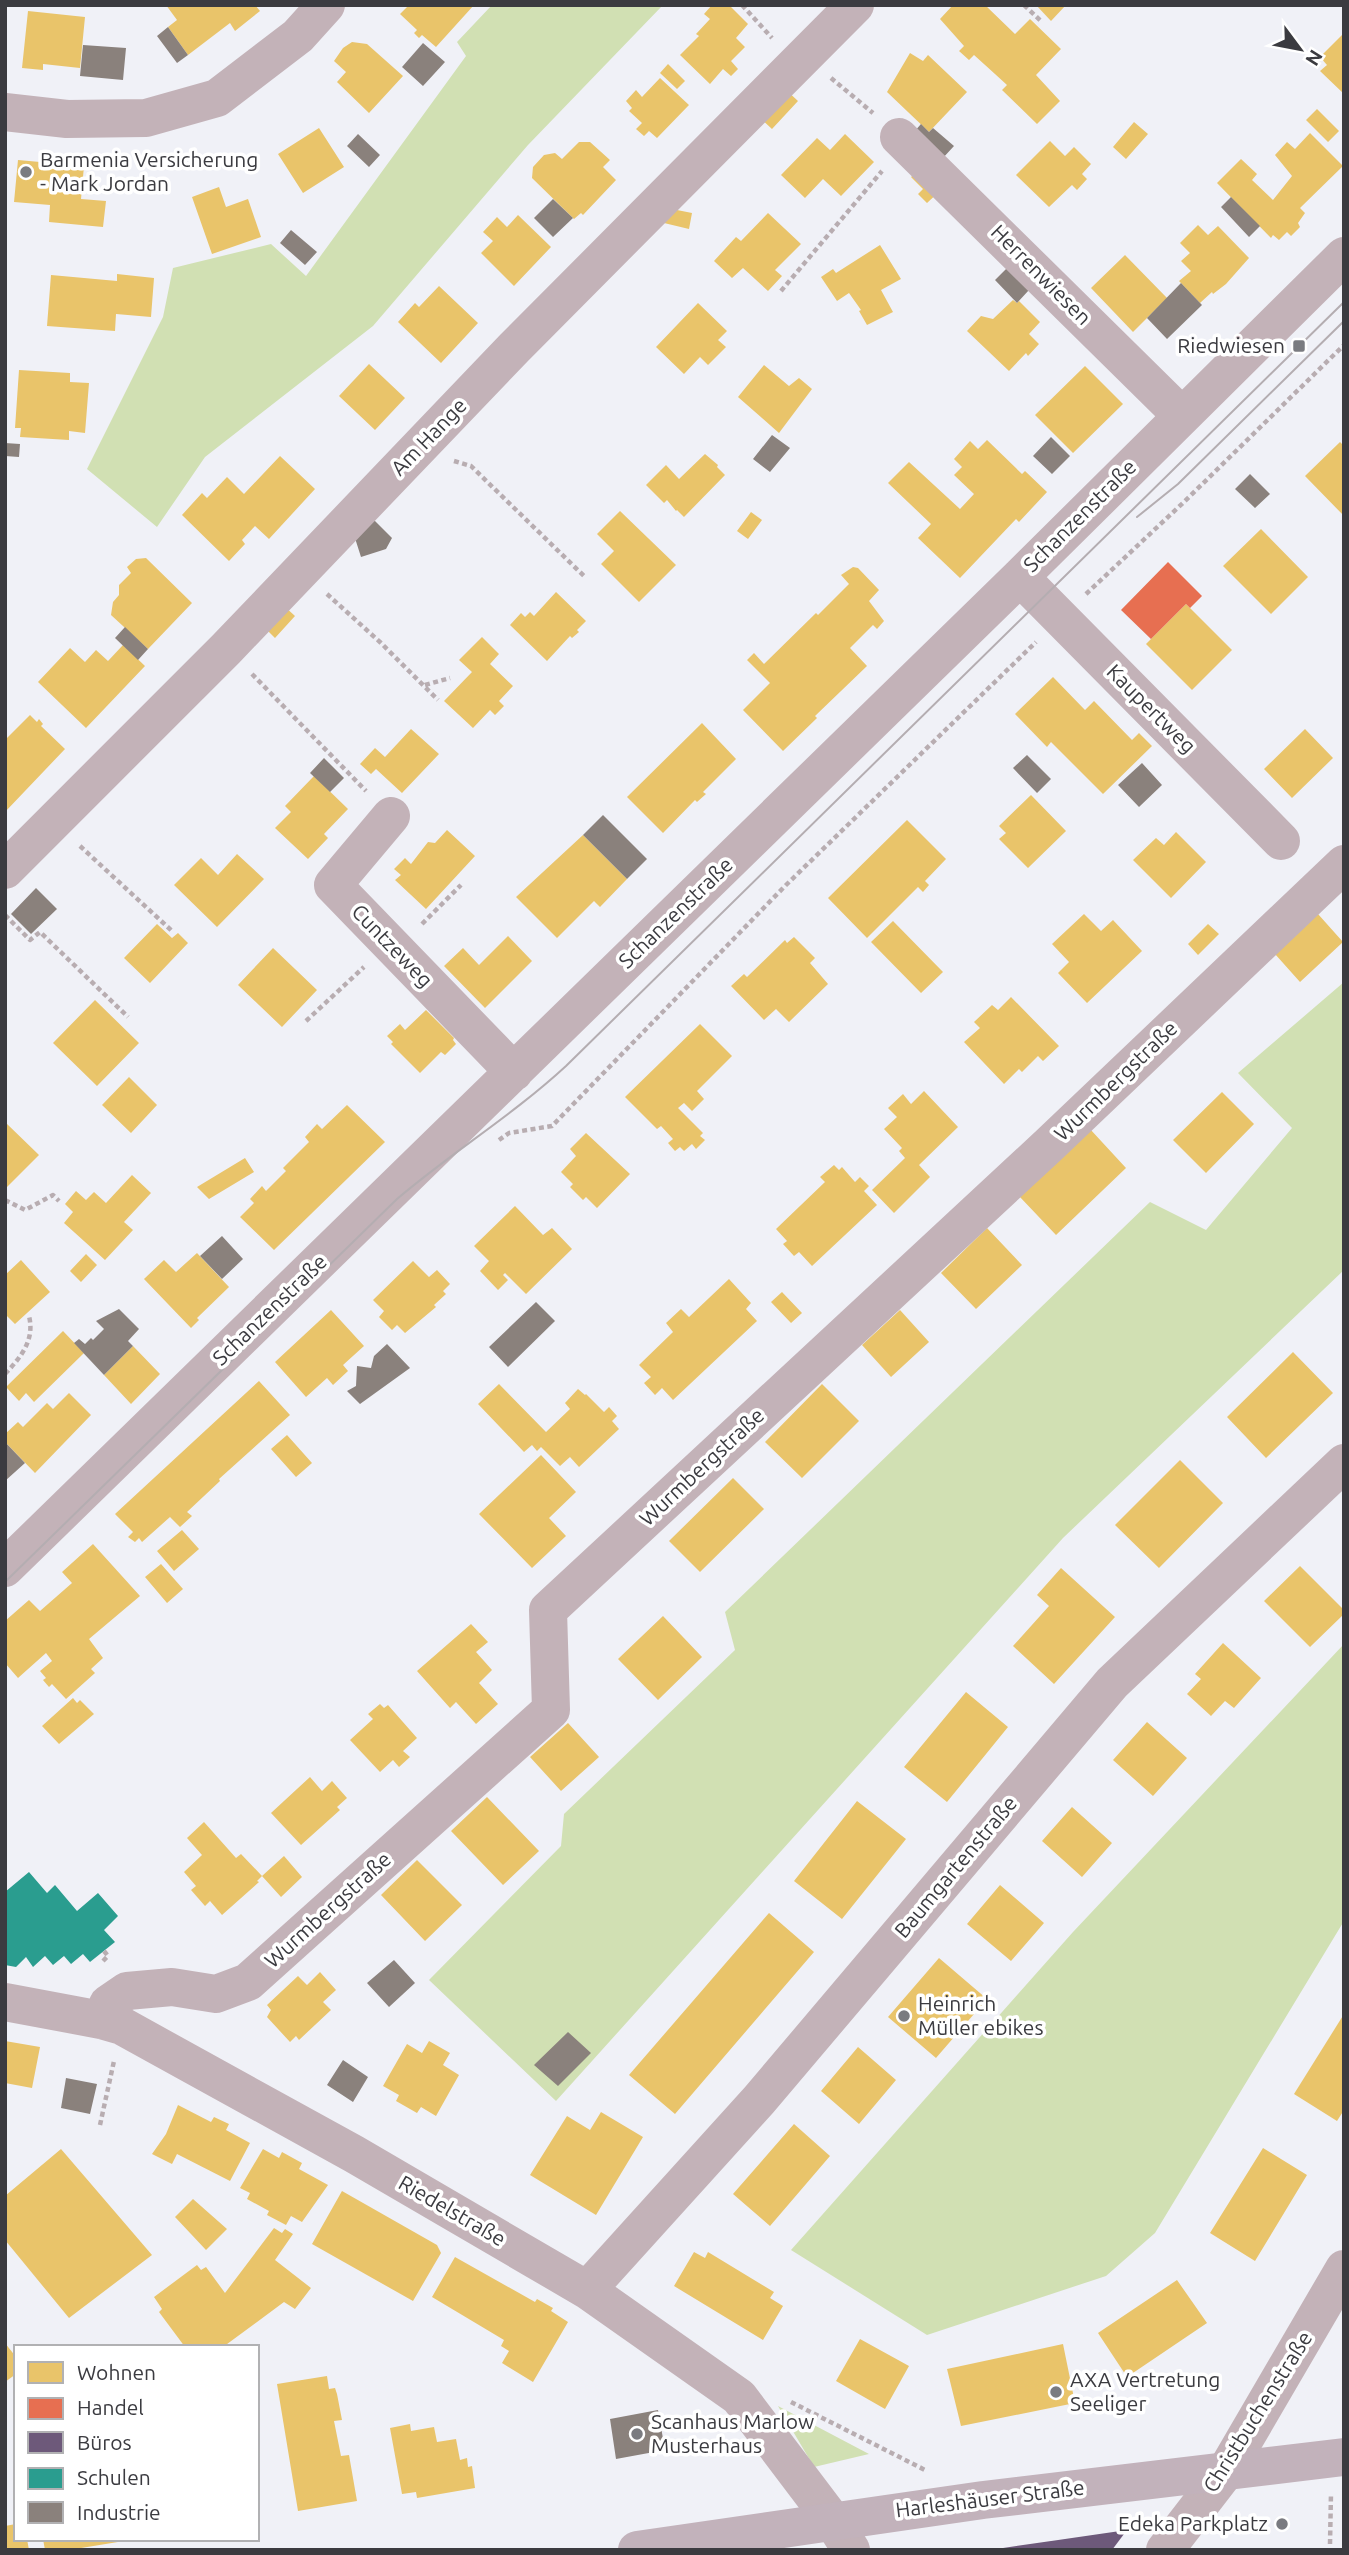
<svg xmlns="http://www.w3.org/2000/svg" width="1349" height="2555" font-family="Ubuntu,sans-serif">
<style>
.green{fill:#d1e0b3}
.homes{fill:#e9c46a}
.shops{fill:#e76f51}
.offices{fill:#6d597a}
.schools{fill:#2a9d8f}
.industry{fill:#8a817c}
.lines{fill:none;stroke-linecap:round;stroke-linejoin:round}
.path{stroke:#b8adb1;stroke-width:4.5;stroke-dasharray:5 3.5;stroke-linecap:butt}
.minor{stroke:#c3b2b8;stroke-width:38}
.major{stroke:#c2b2bb;stroke-width:38}
.tram{stroke:#b4adb1;stroke-width:2}
.poi-dot{fill:#7a7b80;stroke:#fff;stroke-width:2.5}
.labels{text-anchor:middle;stroke-width:7;stroke-linejoin:round;paint-order:stroke}
.poi-label{font-size:21px;fill:#3b3b40;stroke:#fff;text-anchor:start}
.street-label{font-size:21px;fill:#3b3b40;stroke:#fff}
</style>
<rect width="100%" height="100%" fill="#f0f1f7"/>
<!-- green -->
<path class="green" d="M492,5H663L528,145L373,326L205,457L157,527L87,469L163,317L173,268L271,244L306,276L466,56L457,42Z
M1344,982V1270L1063,1538L556,2101L429,1980L561,1846L564,1814L735,1650L725,1612L1150,1202L1206,1230L1292,1128L1238,1073Z
M1344,1644V1921L1155,2233L1106,2276L927,2335L791,2250L1073,1932Z
M778,2406L869,2454L814,2467Z"/>
<!-- homes -->
<path class="homes" d="M166,5H255L260,11L235,31L230,23L188,55L168,27L177,20Z
M409,5H474L436,47L422,35L419,38L414,33L417,30L400,14Z
M712,5H729L748,24L736,38L745,47L731,61L738,69L731,76L723,69L710,84L680,55L699,36L696,34L710,19L704,14Z
M953,5H985L1015,34L1030,19L1061,49L1036,75L1060,101L1037,124L1002,90L1007,85L995,74L974,55L969,60L959,51L964,46L940,19Z
M1036,5H1066L1051,21Z
M28,11L85,17L80,68L43,64V70L22,68Z
M1344,33V94L1320,71L1327,65L1320,57Z
M352,42L367,44L403,76L369,113L337,82L346,72L334,61L343,48Z
M910,53L923,61L928,55L967,92L929,132L887,92Z
M668,64L685,81L677,89L660,73Z
M660,78L689,105L657,138L649,131L644,136L636,129L642,123L629,111L632,108L626,101L636,90L642,97Z
M784,88L798,101L772,129L757,115Z
M1317,109L1339,131L1328,142L1306,120Z
M1134,122L1148,134L1126,159L1113,147Z
M319,128L344,167L303,193L278,154Z
M1310,133L1343,166L1300,208L1305,213L1298,223L1300,227L1291,236L1287,232L1279,240L1273,235L1271,238L1217,183L1241,159L1257,174L1252,180L1273,200L1292,176L1275,155L1287,142L1295,149Z
M845,134L874,162L841,196L823,179L805,198L781,175L817,138L830,150Z
M1050,141L1065,156L1074,147L1091,164L1082,174L1087,179L1077,190L1072,185L1049,207L1016,175Z
M579,142H590L610,160L603,167L616,180L583,215L581,213L574,219L532,178L533,167L544,155L555,153L562,159Z
M18,160L84,166L81,199L106,201L103,227L49,222L50,205L14,202Z
M921,168L942,189L927,203L918,194L923,189L911,177Z
M219,187L226,207L248,199L261,237L212,254L192,197Z
M667,208L692,213L689,229L664,223Z
M768,213L801,244L775,270L782,276L768,291L743,268L732,278L714,261L736,237L741,241Z
M518,215L551,247L514,286L481,253L493,241L483,232L497,217L507,227Z
M1198,225L1208,235L1218,226L1249,258L1226,284L1213,294L1212,292L1200,303L1179,281L1191,271L1181,261L1190,253L1180,243Z
M880,245L901,279L881,290L893,312L867,325L859,311L861,310L849,293L837,301L821,277L833,269L836,273Z
M1125,255L1167,298L1133,332L1091,288Z
M117,274L154,278L151,317L116,314L115,331L47,326L51,275L117,281Z
M439,286L478,323L441,363L398,322L415,303L419,307Z
M1013,300L1017,303L1019,301L1040,322L1029,334L1039,344L1028,356L1026,353L1009,371L967,331L981,316L993,319Z
M698,303L727,331L718,340L726,347L708,365L700,357L684,374L656,347Z
M369,364L405,398L375,430L339,396Z
M764,365L789,386L799,378L812,389L779,433L738,397Z
M1085,366L1123,404L1073,453L1035,415Z
M19,370L70,373V382L89,383L85,433L69,431V440L20,437L21,428H15Z
M987,440L1022,474L1025,471L1047,492L1019,522L1016,519L960,578L918,538L931,524L888,483L909,462L960,509L974,494L954,475L962,467L954,459L970,441L978,449Z
M1340,442L1344,446V516L1305,476Z
M705,454L718,465L717,467L725,475L684,517L677,510L676,511L667,500L664,503L646,485L666,465L679,479Z
M280,456L315,489L269,539L255,526L242,540L245,544L229,561L182,515L202,493L207,498L227,477L244,494Z
M620,511L676,565L639,602L601,564L614,551L597,534Z
M751,512L762,520L748,539L737,531Z
M1261,529L1308,577L1271,614L1223,566Z
M146,558L192,603L148,649L111,615L113,602L119,595V585L131,573L127,567L136,559Z
M853,567L858,568L879,590L869,601L884,621L877,629L873,625L850,648L867,666L815,716L817,718L783,751L743,710L770,683L747,660L754,653L764,664L816,613L818,615L849,584L841,575Z
M556,592L586,621L577,630L579,632L572,638L570,636L547,661L510,625L521,613L525,617L530,612L534,616Z
M1186,604L1232,650L1192,690L1146,644Z
M283,605L295,616L275,638L263,626Z
M482,637L499,654L490,664L513,686L499,701L504,706L495,715L490,710L473,728L444,701L472,672L459,660Z
M123,645L145,666L86,728L38,682L70,648L85,662L96,650L108,661Z
M1053,677L1085,710L1094,701L1132,740L1139,733L1152,746L1103,794L1051,742L1047,747L1015,714Z
M30,715L37,722L39,719L43,724L41,726L65,749L5,812V740Z
M702,723L736,759L703,792L706,794L697,802L695,800L663,833L627,797Z
M411,729L439,754L402,793L376,769L371,774L360,764L375,748L385,757Z
M1305,729L1333,758L1292,798L1264,769Z
M314,776L348,809L324,834L328,838L308,859L275,828L291,812L285,806Z
M1031,795L1066,831L1028,868L999,839L1006,833L999,826Z
M907,820L946,859L925,881L929,885L923,892L918,887L867,938L828,898Z
M447,830L475,856L426,909L395,880L401,875L394,869L405,858L411,864L428,842L435,843Z
M1176,832L1206,862L1171,898L1133,860L1156,838L1164,845Z
M583,835L627,879L600,907L594,901L557,938L516,897Z
M237,854L264,879L217,927L174,885L201,858L218,875Z
M1084,914L1101,931L1113,920L1142,951L1087,1003L1058,973L1069,962L1052,944Z
M1318,914L1343,942L1300,982L1275,954Z
M893,921L943,972L921,993L871,942Z
M157,924L172,938L178,933L188,943L150,983L124,958Z
M1208,924L1219,934L1198,955L1188,944Z
M508,936L532,961L485,1008L444,966L463,948L479,965Z
M794,937L815,958L810,963L828,984L789,1022L776,1009L764,1020L731,986L744,974L747,977L785,940L787,943Z
M273,948L317,990L282,1027L238,985Z
M1011,997L1059,1046L1043,1061L1038,1056L1022,1072L1019,1069L1004,1084L964,1042L980,1028L974,1022L992,1005L998,1010Z
M95,1000L139,1043L97,1086L53,1043Z
M426,1010L454,1038L453,1040L456,1044L445,1055L441,1052L420,1073L391,1044L393,1042L387,1036L400,1024L405,1030Z
M700,1024L732,1056L697,1091L704,1099L692,1111L684,1103L678,1108L703,1133L700,1136L705,1140L696,1149L692,1144L684,1151L680,1147L675,1151L668,1143L673,1139L661,1126L657,1129L625,1097Z
M129,1077L157,1105L131,1133L102,1105Z
M924,1091L958,1127L919,1165L930,1177L894,1213L872,1190L905,1158L899,1151L902,1148L884,1129L897,1117L888,1108L903,1094L911,1104Z
M1222,1092L1254,1124L1206,1173L1173,1140Z
M347,1105L385,1142L274,1250L240,1217L254,1203L250,1199L262,1186L266,1191L286,1171L283,1168L309,1142L305,1137L317,1124L322,1129Z
M5,1122L39,1155L5,1189Z
M1090,1129L1126,1168L1056,1235L1019,1196Z
M586,1133L630,1174L597,1208L586,1197L583,1200L570,1187L573,1184L561,1172L576,1156L570,1149Z
M245,1158L254,1172L209,1199L197,1187Z
M834,1165L839,1170L842,1167L855,1182L860,1177L869,1186L864,1191L877,1205L812,1266L799,1252L794,1256L783,1244L787,1241L776,1229L825,1182L820,1177Z
M132,1175L151,1193L124,1222L133,1230L105,1260L64,1223L73,1212L65,1204L76,1191L86,1200L94,1192L106,1203Z
M515,1206L543,1235L552,1228L572,1249L526,1294L505,1273L503,1275L508,1280L498,1290L480,1271L489,1261L474,1246Z
M987,1228L1022,1265L976,1309L941,1273Z
M197,1253L229,1287L197,1318L199,1320L191,1328L144,1279L164,1260L176,1272Z
M86,1254L97,1265L81,1282L70,1271Z
M21,1260L50,1292L15,1324L5,1314V1275Z
M413,1261L429,1277L437,1270L450,1284L443,1291L446,1294L434,1305L436,1307L405,1333L397,1325L392,1330L379,1317L384,1311L373,1300Z
M729,1279L751,1303L746,1309L757,1321L673,1400L662,1388L655,1395L644,1383L651,1377L639,1365L673,1332L666,1323L681,1309L689,1317Z
M782,1292L802,1313L791,1323L771,1302Z
M331,1310L364,1346L343,1365L348,1371L333,1385L327,1378L306,1397L275,1362Z
M900,1310L929,1342L891,1377L862,1345Z
M63,1331L84,1353L34,1402L26,1393L19,1401L6,1387Z
M133,1346L160,1374L131,1404L104,1375Z
M1293,1352L1333,1393L1266,1458L1227,1417Z
M259,1381L290,1415L219,1479L220,1481L187,1512L192,1516L180,1527L170,1517L142,1542L139,1538L135,1542L128,1537L133,1532L115,1514Z
M499,1384L546,1432L570,1409L565,1403L578,1389L585,1395L586,1394L604,1412L609,1407L617,1416L612,1421L619,1429L579,1467L570,1457L560,1466L541,1447L537,1451L532,1445L524,1452L478,1404Z
M822,1384L859,1421L802,1478L765,1442Z
M69,1393L91,1415L35,1473L5,1442V1434L18,1422L23,1427L47,1403L53,1409Z
M287,1435L312,1463L296,1477L271,1449Z
M541,1455L576,1492L549,1518L566,1536L532,1568L479,1514Z
M1180,1460L1223,1503L1159,1568L1115,1525Z
M733,1478L764,1509L700,1572L669,1541Z
M182,1530L199,1549L174,1571L157,1551Z
M93,1544L140,1596L89,1639L103,1658L91,1669L95,1673L66,1699L52,1684L49,1687L43,1680L46,1678L40,1671L52,1661L46,1653L18,1678L5,1663V1621L29,1600L40,1611L72,1583L62,1572Z
M161,1564L183,1589L167,1603L145,1577Z
M1300,1566L1344,1610V1614L1310,1647L1264,1601Z
M1061,1568L1115,1617L1054,1684L1013,1646L1049,1606L1037,1595Z
M663,1616L702,1657L658,1700L618,1659Z
M471,1624L488,1642L476,1652L492,1670L479,1683L498,1704L476,1724L456,1702L450,1708L417,1671Z
M1223,1643L1261,1678L1234,1708L1225,1701L1211,1716L1187,1694L1201,1679L1195,1674Z
M966,1692L1008,1727L947,1802L904,1767Z
M73,1698L77,1703L80,1700L94,1714L59,1744L42,1726Z
M380,1704L384,1708L388,1705L417,1738L403,1751L410,1757L399,1767L393,1760L380,1772L350,1740L373,1719L368,1714Z
M1147,1722L1187,1758L1153,1796L1113,1760Z
M568,1723L599,1757L561,1791L530,1757Z
M310,1777L322,1791L332,1781L347,1798L337,1807L340,1810L301,1845L271,1813Z
M487,1797L539,1851L503,1885L451,1831Z
M857,1801L906,1839L842,1919L794,1881Z
M1072,1807L1112,1843L1082,1877L1042,1841Z
M204,1822L236,1858L241,1854L262,1876L257,1881L259,1882L222,1915L210,1901L205,1906L191,1890L196,1886L184,1872L202,1855L187,1838Z
M284,1856L302,1877L281,1897L262,1876Z
M417,1860L462,1905L425,1941L381,1895Z
M1000,1885L1044,1923L1011,1961L967,1924Z
M769,1913L814,1952L675,2114L629,2075Z
M939,1958L987,1999L936,2058L888,2017Z
M320,1972L336,1990L323,2002L331,2010L299,2040L296,2036L290,2042L267,2017L271,2010L267,2005L298,1976L307,1985Z
M1344,2014V2110L1337,2121L1294,2094Z
M5,2041L40,2047L32,2088L5,2083Z
M429,2041L450,2053L443,2065L459,2075L436,2116L421,2107L417,2113L396,2101L399,2095L383,2086L407,2044L422,2053Z
M858,2047L896,2080L859,2124L821,2091Z
M178,2105L211,2122L214,2117L229,2124L226,2130L250,2143L230,2181L177,2154L172,2164L152,2154L166,2134Z
M601,2112L643,2137L596,2215L530,2175L567,2116L590,2130Z
M794,2124L830,2156L770,2226L733,2194Z
M1263,2148L1307,2175L1255,2261L1210,2233Z
M61,2149L152,2255L69,2318L5,2240V2196Z
M263,2149L279,2158L282,2152L302,2163L299,2169L328,2185L302,2222L291,2216L286,2225L267,2215L269,2211L247,2199L250,2193L240,2188Z
M342,2191L437,2245L441,2253L413,2301L312,2244Z
M193,2199L227,2229L206,2250L175,2217Z
M274,2228L282,2233L285,2229L293,2234L275,2260L311,2288L295,2309L284,2302L223,2347H185L159,2312L162,2309L154,2297L197,2265L201,2270L206,2267L225,2293Z
M694,2252L705,2258L708,2252L774,2292L770,2298L783,2306L763,2340L674,2286Z
M455,2257L535,2302L537,2299L553,2308L551,2311L568,2322L533,2382L502,2363L509,2351L501,2346L504,2340L432,2297Z
M1177,2280L1207,2323L1127,2377L1098,2333Z
M860,2339L909,2366L885,2409L836,2381Z
M5,2343L16,2357V2374L5,2382Z
M1063,2344L1075,2403L961,2426L947,2369Z
M327,2376L329,2389L335,2388L337,2394L342,2420L334,2421L341,2456L349,2455L357,2501L298,2511L277,2384Z
M410,2424L411,2431L434,2427L437,2442L456,2439L460,2460L467,2458L468,2467L472,2466L475,2488L417,2498L416,2492L402,2494L390,2428Z
M16,2524V2539H27L29,2550H5V2526Z
M43,2539H124V2541L69,2550H45Z"/>
<!-- shops -->
<path class="shops" d="M1168,562L1202,596L1190,608L1186,604L1151,639L1121,610Z"/>
<!-- offices -->
<path class="offices" d="M1127,2530L1112,2550H1003V2548Z"/>
<!-- schools -->
<path class="schools" d="M29,1872L47,1893L55,1885L77,1911L98,1893L118,1916L104,1930L115,1942L90,1962L83,1954L71,1964L64,1956L53,1965L45,1956L33,1967L26,1957L16,1967L5,1965V1892Z"/>
<!-- industry -->
<path class="industry" d="M168,27L188,55L177,63L157,36Z
M423,43L445,62L423,86L402,67Z
M83,45L126,48L123,80L80,76Z
M921,124L929,132L933,128L954,146L942,159L914,132Z
M358,134L380,155L369,167L347,146Z
M1231,197L1260,226L1249,237L1221,207Z
M553,199L573,218L553,237L534,218Z
M291,230L317,252L305,265L280,243Z
M1007,268L1029,290L1017,303L995,280Z
M1181,283L1202,305L1167,339L1147,318Z
M772,435L790,448L770,472L753,459Z
M1051,437L1070,456L1052,474L1033,456Z
M5,443L20,444L19,457L5,456Z
M1250,474L1270,494L1255,508L1235,489Z
M370,516L392,538L386,549L361,557L354,535Z
M125,627L148,649L138,660L115,638Z
M1027,755L1051,779L1037,793L1013,768Z
M324,758L344,778L330,792L310,773Z
M1142,763L1162,785L1139,807L1118,785Z
M603,815L647,859L627,879L583,835Z
M36,888L57,909L31,934L11,914Z
M222,1236L243,1259L222,1279L200,1256Z
M536,1302L555,1321L508,1367L489,1347Z
M119,1309L139,1329L128,1341L133,1346L104,1375L74,1343L79,1339L85,1344L91,1338L93,1340L104,1329L96,1321Z
M387,1344L410,1368L360,1404L347,1391L356,1386L357,1366L371,1368L374,1356Z
M5,1442L25,1463L5,1481Z
M394,1960L415,1983L389,2007L367,1983Z
M568,2032L591,2053L558,2086L534,2065Z
M343,2060L368,2077L353,2102L327,2085Z
M66,2078L97,2084L90,2114L61,2108Z
M658,2410L665,2450L616,2459L610,2419Z"/>
<g class="lines">
<!-- path -->
<path class="path" d="M742,5L772,38
M1024,5L1042,22
M831,78L873,113
M781,291L882,171
M454,461L471,466L585,577
M327,594L381,643L438,700
M1086,594L1185,501L1344,345
M252,674L366,791
M425,685L450,678
M80,846L172,931
M5,915L30,940L40,932L128,1017
M422,924L461,885
M306,1021L364,967
M499,1140L509,1133L552,1126L785,886L1036,642
M5,1200L25,1210L53,1195L59,1201
M5,1374C21,1357 35,1340 29,1316
M103,1961L108,1956L104,1951
M100,2125L114,2061
M791,2402L927,2471
M1330,2544L1331,2493"/>
<!-- minor -->
<path class="minor" d="M5,112L67,119L146,118L217,98L298,36L326,5
M899,137L1181,415
M1020,577L1281,841
M391,816L333,885L514,1072
M5,870L226,649L514,348L855,5
M5,1568L1020,577L1344,256
M5,2002L101,2020L122,2026L354,2154L587,2290L739,2397L832,2520L851,2550
M101,2020L108,2004L127,1991L172,1987L216,1994L248,1982L551,1710L548,1610L1049,1145L1344,864
M587,2290L759,2100L1112,1683L1344,1463
M1165,2550L1226,2471L1344,2269"/>
<!-- major -->
<path class="major" d="M637,2550L983,2500L1344,2457"/>
<!-- tram -->
<path class="tram" d="M1137,517L1178,484L1344,321
M5,1582L397,1199C452,1152 513,1115 566,1066L1344,302"/>
</g>
<!-- markers -->
<g class="poi-dot">
<circle cx="26" cy="172" r="7"/>
<rect x="1292" y="339" width="14" height="14" rx="3.5"/>
<circle cx="904" cy="2016" r="7"/>
<circle cx="1056" cy="2392" r="7"/>
<circle cx="637" cy="2434" r="7"/>
<circle cx="1282" cy="2524" r="7"/>
</g>
<g class="labels">
<!-- poi labels -->
<g class="poi-label">
<text x="40" y="167">Barmenia Versicherung<tspan x="40" dy="24">- Mark Jordan</tspan></text>
<text x="1285" y="353" text-anchor="end">Riedwiesen</text>
<text x="918" y="2011">Heinrich<tspan x="918" dy="24">Müller ebikes</tspan></text>
<text x="1070" y="2387">AXA Vertretung<tspan x="1070" dy="24">Seeliger</tspan></text>
<text x="651" y="2429">Scanhaus Marlow<tspan x="651" dy="24">Musterhaus</tspan></text>
<text x="1268" y="2531" text-anchor="end">Edeka Parkplatz</text>
</g>
<!-- street labels -->
<g class="street-label">
<text transform="translate(1041 275) rotate(45)" y="7">Herrenwiesen</text>
<text transform="translate(429 437) rotate(-46)" y="7">Am Hange</text>
<text transform="translate(1080 516) rotate(-45)" y="7">Schanzenstraße</text>
<text transform="translate(1151 709) rotate(45)" y="7">Kaupertweg</text>
<text transform="translate(676 913) rotate(-44)" y="7">Schanzenstraße</text>
<text transform="translate(392 946) rotate(46)" y="7">Cuntzeweg</text>
<text transform="translate(1116 1081) rotate(-44)" y="7">Wurmbergstraße</text>
<text transform="translate(270 1310) rotate(-44)" y="7">Schanzenstraße</text>
<text transform="translate(702 1467) rotate(-43)" y="7">Wurmbergstraße</text>
<text transform="translate(956 1867) rotate(-50)" y="7">Baumgartenstraße</text>
<text transform="translate(328 1910) rotate(-42)" y="7">Wurmbergstraße</text>
<text transform="translate(452 2211) rotate(30)" y="7">Riedelstraße</text>
<text transform="translate(1258 2412) rotate(-58)" y="7">Christbuchenstraße</text>
<text transform="translate(990 2499) rotate(-7)" y="7">Harleshäuser Straße</text>
</g>
</g>
<!-- border -->
<rect width="1349" height="2555" fill="none" stroke="#3b3b40" stroke-width="14"/>
<!-- legend -->
<rect x="14" y="2345" width="245" height="196" fill="#ffffff" stroke="#b1b1b3" stroke-width="2"/>
<rect x="28" y="2362" width="35" height="21" fill="#e9c46a" stroke="#b1b1b3" stroke-width="2"/>
<text x="77" y="2380" font-size="21" fill="#3b3b40">Wohnen</text>
<rect x="28" y="2398" width="35" height="21" fill="#e76f51" stroke="#b1b1b3" stroke-width="2"/>
<text x="77" y="2415" font-size="21" fill="#3b3b40">Handel</text>
<rect x="28" y="2432" width="35" height="21" fill="#6d597a" stroke="#b1b1b3" stroke-width="2"/>
<text x="77" y="2450" font-size="21" fill="#3b3b40">Büros</text>
<rect x="28" y="2468" width="35" height="21" fill="#2a9d8f" stroke="#b1b1b3" stroke-width="2"/>
<text x="77" y="2485" font-size="21" fill="#3b3b40">Schulen</text>
<rect x="28" y="2502" width="35" height="21" fill="#8a817c" stroke="#b1b1b3" stroke-width="2"/>
<text x="77" y="2520" font-size="21" fill="#3b3b40">Industrie</text>
<!-- north arrow -->
<g transform="translate(1300 49) rotate(122)" stroke="#ffffff" stroke-width="5" paint-order="stroke">
<path d="M0-5L12 26L0 18L-12 26Z" fill="#3b3b40"/>
<text y="-10" font-size="19" font-weight="bold" text-anchor="middle" fill="#3b3b40">N</text>
</g>
</svg>
